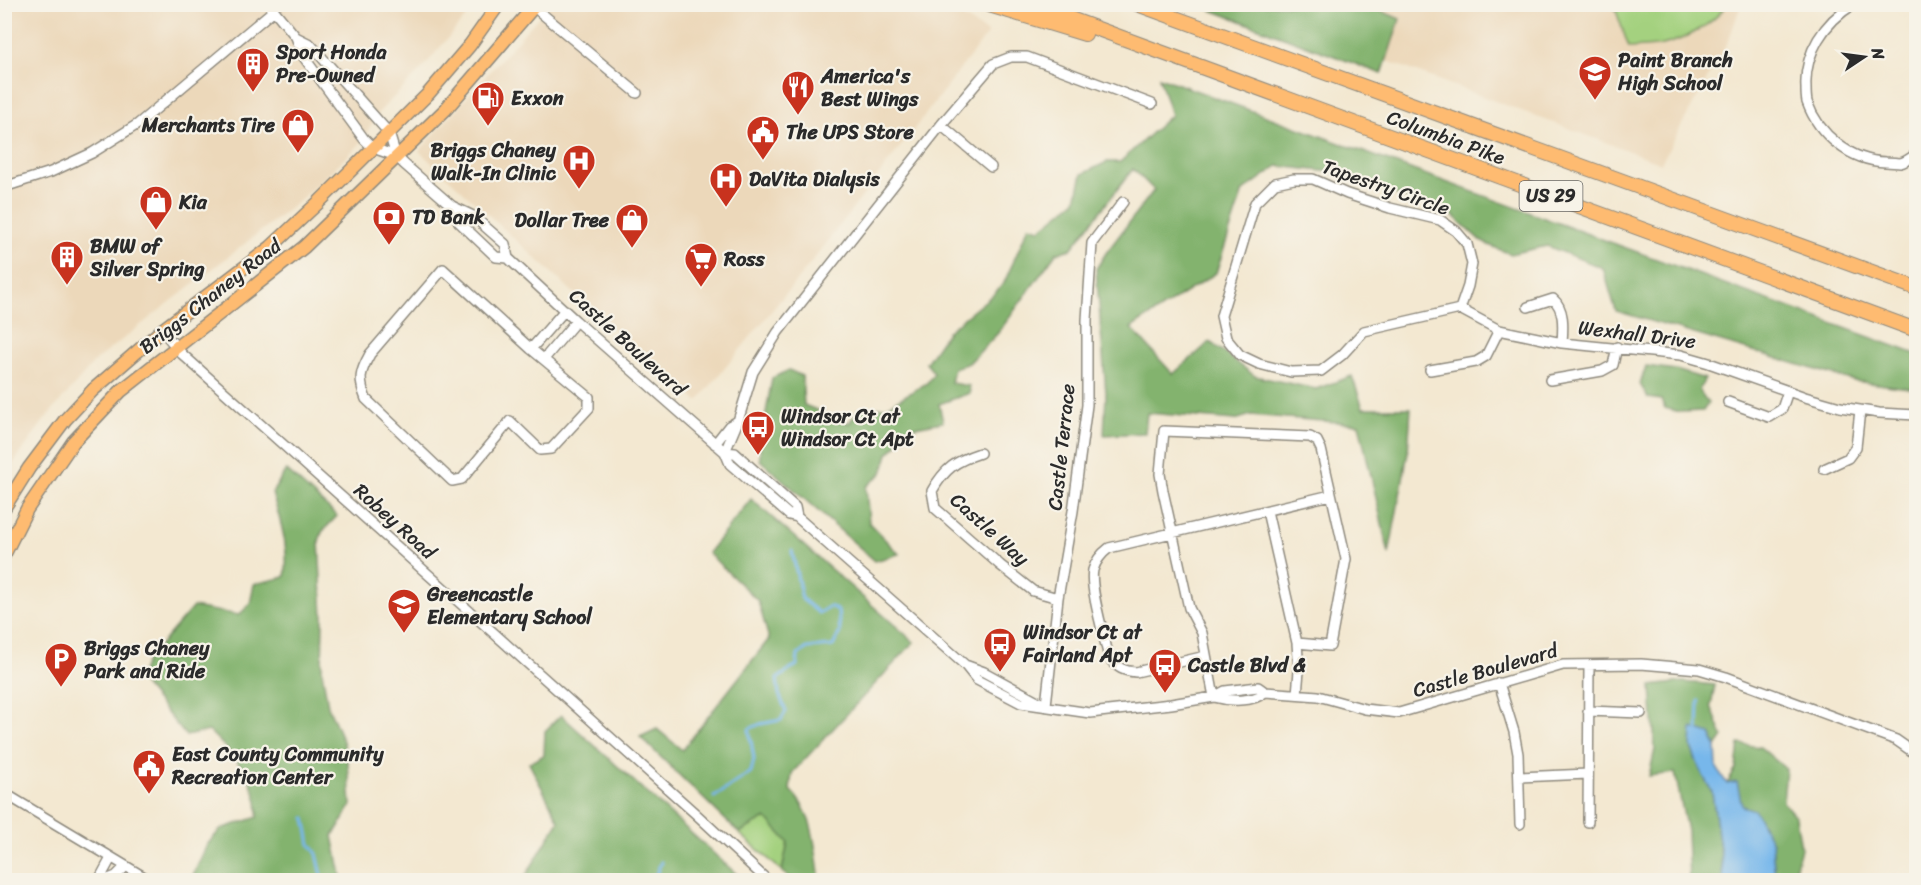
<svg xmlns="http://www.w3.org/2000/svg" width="1921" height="885" font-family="Sriracha,sans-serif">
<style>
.built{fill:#ecd8ba}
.green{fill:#a4d17f;stroke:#687e55;stroke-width:1.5}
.forest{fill:#83b36e;stroke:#576f4c;stroke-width:1.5}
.water{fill:#77b7eb;stroke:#51718b;stroke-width:1.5}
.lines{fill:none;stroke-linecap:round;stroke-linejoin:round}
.stream{stroke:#77b7eb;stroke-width:3}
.minor-casing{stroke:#8f8a7e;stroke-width:12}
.major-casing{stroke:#8f8a7e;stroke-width:15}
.highway-casing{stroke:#8f8a7e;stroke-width:16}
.minor{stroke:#fff;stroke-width:9}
.major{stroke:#febb71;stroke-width:12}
.highway{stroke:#febb71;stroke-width:14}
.labels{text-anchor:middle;stroke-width:4.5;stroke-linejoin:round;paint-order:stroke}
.shield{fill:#f7f3e8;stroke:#686764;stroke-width:1.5}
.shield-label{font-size:18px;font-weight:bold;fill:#2b2b2b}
.poi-label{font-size:20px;font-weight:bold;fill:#2b2b2b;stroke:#f7f3e8;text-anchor:start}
.street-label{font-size:20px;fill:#2b2b2b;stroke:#f7f3e8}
</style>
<rect width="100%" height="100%" fill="#f7f3e8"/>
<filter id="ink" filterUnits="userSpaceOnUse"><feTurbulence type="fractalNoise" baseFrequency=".0167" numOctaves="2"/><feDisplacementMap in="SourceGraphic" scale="12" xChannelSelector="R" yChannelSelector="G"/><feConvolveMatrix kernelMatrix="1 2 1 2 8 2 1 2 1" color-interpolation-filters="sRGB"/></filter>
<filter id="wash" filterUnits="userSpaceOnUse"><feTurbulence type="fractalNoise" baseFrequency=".008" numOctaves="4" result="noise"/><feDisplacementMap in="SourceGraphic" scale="24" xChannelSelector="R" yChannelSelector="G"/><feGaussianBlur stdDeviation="1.35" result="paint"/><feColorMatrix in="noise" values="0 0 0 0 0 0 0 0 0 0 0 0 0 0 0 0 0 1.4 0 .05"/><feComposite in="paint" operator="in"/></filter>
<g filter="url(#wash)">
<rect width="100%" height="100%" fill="#f3e8d1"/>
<!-- built -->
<path class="built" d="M5,5H476L420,71L379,112L359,145L298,202L96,360L45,419L5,475Z
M549,5H945L988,33L814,259L698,401L601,318L419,151Z
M1237,5H1741L1729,39L1661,163Z"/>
<!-- green -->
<path class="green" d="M1614,5V4L1726,5C1713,25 1686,39 1663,45C1652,47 1640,47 1629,48Z
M766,817L788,842L782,871L739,833Z"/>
<!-- forest -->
<path class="forest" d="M1198,5H1367L1400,19L1382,74Z
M1159,77L1916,354V389L1854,381L1616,311L1603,268L1547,246L1510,254L1482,242L1450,213L1331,172L1278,166L1243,191L1216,273L1131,328L1173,374L1210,342L1255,376L1316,389L1352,376L1363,408H1411L1408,452L1389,554L1359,424L1251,415L1235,420L1147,413L1145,433L1104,435L1106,393L1096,269L1106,253L1154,190L1133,169L1071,249L1056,253L998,333L969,363L954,368L951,383L969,386L970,393L939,404L943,422L915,427L888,454L882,473L866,487L869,523L899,554L875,561L760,460V447L772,378L789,370L802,376L804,405L849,423L859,409L886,407L927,383L934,373L926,363L948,331L995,293L1004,283L1029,226L1040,229L1076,200L1082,174L1107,162H1120L1171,115Z
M1646,366L1676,370L1705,379L1699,390L1708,403L1703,411L1680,412L1665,408L1661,400L1648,398L1640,384Z
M286,470L337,516L322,532L319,541L323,618L322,671L328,706L343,741L348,763L351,806L333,836L342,880H192V878L207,845L221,829L258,817C260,782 233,754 209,731L186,736L139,679L147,660L193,607L239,615L250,604L254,584L285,577C290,550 280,519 272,493Z
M751,499L914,642L792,773L790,790C815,813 815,849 820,880H792L782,871L788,842L766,818L739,833L640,737L657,729L682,750L769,639L758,601L708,553Z
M1683,682L1715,685L1711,706L1723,737L1716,747L1710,734L1691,747L1700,770L1712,792L1721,855L1723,880H1689L1687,831L1675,773L1649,776L1655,749L1651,686Z
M561,715L743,880H523L559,821L529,763L544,755L545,731Z
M1739,744L1760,747L1786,769L1783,802L1796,817L1801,848L1792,880H1775L1772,842L1742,806L1727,784L1736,769Z"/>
<!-- water -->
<path class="water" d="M1692,728L1710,734L1716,747L1717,768L1727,784L1737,782L1742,806L1755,810L1772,843L1775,880H1723L1721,855L1712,792L1700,770L1691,747Z"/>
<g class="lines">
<!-- stream -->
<path class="stream" d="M1698,730L1699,701
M714,797L751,772L754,759L749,729L760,724L781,720L786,711L779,694L777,679L797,665L798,655L807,648L833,646L840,632L838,611L830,606L819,613L802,599L792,551
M305,818L310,844L317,854L323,880
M638,880L656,875L661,862"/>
</g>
</g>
<g filter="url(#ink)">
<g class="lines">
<!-- minor casing -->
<g class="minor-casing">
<path id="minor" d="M1854,4C1824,22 1804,53 1806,88C1806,93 1806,97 1807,102C1819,135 1850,161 1886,162C1891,162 1896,163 1900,163C1906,162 1912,157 1916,154
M534,7L637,93
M274,10L296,37L303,56L364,139L373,148L396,156
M296,37L310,44L389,133L396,156L404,164L452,206L473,216L505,244L508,258L576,321L725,452L730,464L789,515L797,517L965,665L977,680L1021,703L1090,713L1171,704L1214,697L1225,691L1258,687L1265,692L1318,696L1365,709L1399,713L1563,665L1641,664L1699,669L1726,677L1896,740L1916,754
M941,125L991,167
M1294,179H1313L1347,194L1390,208L1440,220L1456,231L1467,244L1472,264L1468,286L1460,309L1364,331L1342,355L1321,371L1291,372L1259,364L1240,355L1226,338L1221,316L1255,203L1275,183Z
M4,187L51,172L92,153L138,124L274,10L269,4
M452,206L459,222L496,257L508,258
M443,269L531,349L589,397V408L551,449L540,450L510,421L462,479L452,481L366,399C358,379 360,372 370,354Z
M1528,307L1553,299C1565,309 1563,328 1562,343
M1460,309L1499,330L1562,343L1681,355L1709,363L1805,397L1840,407L1879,413L1916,415
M162,330L182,354L697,815L767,880
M531,349L565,310
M544,359L576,321
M1430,370L1476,362L1486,356L1499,330
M1550,380L1602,371L1613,365L1617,347
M1728,402L1769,417L1782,409L1788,391
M715,444L729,426L738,421
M725,452L738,421L753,372L778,332L941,125L993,64L1011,57H1027L1152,104
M725,452L735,453L795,507L797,517
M980,453C956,461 945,468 932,491L935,508L1000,565L1033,591L1058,598
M1824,469L1848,458L1856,447L1860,410
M1267,511L1297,643
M1206,656L1136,672C1123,671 1118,668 1109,658C1105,639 1089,587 1093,570C1096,560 1101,554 1109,548L1331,495
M965,665L984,672L1041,703
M1499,683L1514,732L1518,754L1520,824
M1214,697L1202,633L1189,608L1163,491L1160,474L1164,431L1310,437L1317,441L1321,449L1346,559L1330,646L1297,643L1299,671L1297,694
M1214,697C1228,701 1253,703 1265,692
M1046,705L1058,598L1073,511L1087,405V320L1092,243L1123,202
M1588,711L1641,713
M1519,777L1588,774
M4,793L149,880
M1588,822L1589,665
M99,880L111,858
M106,880L116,876L125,867"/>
</g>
<!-- major casing -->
<g class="major-casing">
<path id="major" d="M4,508L29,468L65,420L93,390L162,330L271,247L319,202L428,94L470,45L499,4
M4,555L27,509L73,442L121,391L304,247L445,110L536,4"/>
</g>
<!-- highway casing -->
<g class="highway-casing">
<path id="highway" d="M986,4L1085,34
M1030,4L1916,330
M1137,4L1916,288"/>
</g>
<!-- minor -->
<use href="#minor" class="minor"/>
<!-- major -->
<use href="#major" class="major"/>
<!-- highway -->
<use href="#highway" class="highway"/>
</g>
</g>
<!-- icons -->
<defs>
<g id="building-pin" transform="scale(1.725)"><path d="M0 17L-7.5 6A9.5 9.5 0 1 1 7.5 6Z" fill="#c8321e" stroke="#f7f3e8"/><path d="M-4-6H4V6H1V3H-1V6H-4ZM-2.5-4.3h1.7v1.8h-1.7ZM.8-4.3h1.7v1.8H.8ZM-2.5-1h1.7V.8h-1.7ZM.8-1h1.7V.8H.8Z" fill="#fff"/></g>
<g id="school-pin" transform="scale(1.725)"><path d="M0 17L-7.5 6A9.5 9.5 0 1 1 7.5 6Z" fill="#c8321e" stroke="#f7f3e8"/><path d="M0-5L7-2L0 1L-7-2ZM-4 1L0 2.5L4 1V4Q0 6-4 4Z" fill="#fff"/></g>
<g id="restaurant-pin" transform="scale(1.725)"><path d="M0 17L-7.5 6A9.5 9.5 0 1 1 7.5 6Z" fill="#c8321e" stroke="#f7f3e8"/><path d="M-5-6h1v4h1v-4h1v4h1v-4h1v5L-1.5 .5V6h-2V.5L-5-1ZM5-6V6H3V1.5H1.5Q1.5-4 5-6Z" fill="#fff"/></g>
<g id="fuel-pin" transform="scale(1.725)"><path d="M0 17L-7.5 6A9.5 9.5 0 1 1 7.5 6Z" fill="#c8321e" stroke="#f7f3e8"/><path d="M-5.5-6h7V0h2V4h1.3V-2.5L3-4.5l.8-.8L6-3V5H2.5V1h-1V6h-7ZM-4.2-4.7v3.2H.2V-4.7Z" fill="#fff"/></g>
<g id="shop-pin" transform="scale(1.725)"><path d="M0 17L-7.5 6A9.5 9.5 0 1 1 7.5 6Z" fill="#c8321e" stroke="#f7f3e8"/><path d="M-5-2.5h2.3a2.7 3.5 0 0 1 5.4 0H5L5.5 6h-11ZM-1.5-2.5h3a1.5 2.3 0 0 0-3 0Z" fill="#fff"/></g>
<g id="civic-pin" transform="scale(1.725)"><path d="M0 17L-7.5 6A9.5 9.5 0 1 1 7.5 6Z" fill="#c8321e" stroke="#f7f3e8"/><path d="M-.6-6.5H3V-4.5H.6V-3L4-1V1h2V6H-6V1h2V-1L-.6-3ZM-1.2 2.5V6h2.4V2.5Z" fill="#fff"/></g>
<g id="hospital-pin" transform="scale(1.725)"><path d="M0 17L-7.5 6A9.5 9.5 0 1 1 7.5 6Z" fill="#c8321e" stroke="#f7f3e8"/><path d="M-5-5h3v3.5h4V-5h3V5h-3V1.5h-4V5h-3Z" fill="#fff"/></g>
<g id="bank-pin" transform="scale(1.725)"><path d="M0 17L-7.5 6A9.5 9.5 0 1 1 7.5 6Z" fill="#c8321e" stroke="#f7f3e8"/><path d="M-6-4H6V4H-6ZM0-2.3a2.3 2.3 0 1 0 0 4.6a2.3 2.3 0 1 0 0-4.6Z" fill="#fff"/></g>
<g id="supermarket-pin" transform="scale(1.725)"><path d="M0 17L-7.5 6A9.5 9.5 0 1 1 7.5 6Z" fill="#c8321e" stroke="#f7f3e8"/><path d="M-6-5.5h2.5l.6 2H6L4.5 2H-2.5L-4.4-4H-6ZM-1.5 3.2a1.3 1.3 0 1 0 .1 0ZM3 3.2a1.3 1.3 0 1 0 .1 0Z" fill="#fff"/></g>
<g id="bus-pin" transform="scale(1.725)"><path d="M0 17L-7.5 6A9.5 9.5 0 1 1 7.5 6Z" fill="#c8321e" stroke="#f7f3e8"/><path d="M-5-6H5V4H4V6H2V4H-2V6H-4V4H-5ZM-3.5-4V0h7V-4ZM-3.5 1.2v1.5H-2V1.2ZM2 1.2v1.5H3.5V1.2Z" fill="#fff"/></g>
<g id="parking-pin" transform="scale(1.725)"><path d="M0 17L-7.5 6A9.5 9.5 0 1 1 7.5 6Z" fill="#c8321e" stroke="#f7f3e8"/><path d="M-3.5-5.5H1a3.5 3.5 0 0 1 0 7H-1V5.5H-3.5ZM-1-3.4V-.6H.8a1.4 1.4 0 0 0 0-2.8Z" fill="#fff"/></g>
</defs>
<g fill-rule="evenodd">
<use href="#building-pin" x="253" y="64"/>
<use href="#school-pin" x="1595" y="72"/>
<use href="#restaurant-pin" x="798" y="87"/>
<use href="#fuel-pin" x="488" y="98"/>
<use href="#shop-pin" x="298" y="125"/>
<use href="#civic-pin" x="763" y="132"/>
<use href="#hospital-pin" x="579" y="161"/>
<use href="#hospital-pin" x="726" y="179"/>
<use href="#shop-pin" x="156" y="202"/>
<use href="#bank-pin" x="389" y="217"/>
<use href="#shop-pin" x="632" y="220"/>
<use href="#building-pin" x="67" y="257"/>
<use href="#supermarket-pin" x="701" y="259"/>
<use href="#bus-pin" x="758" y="427"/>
<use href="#school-pin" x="404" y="605"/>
<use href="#bus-pin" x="1000" y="644"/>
<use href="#parking-pin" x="61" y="659"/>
<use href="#bus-pin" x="1165" y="665"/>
<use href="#civic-pin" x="149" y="766"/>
</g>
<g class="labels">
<!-- shield labels -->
<rect class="shield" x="1519.5" y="181" width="63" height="30" rx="4.5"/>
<g class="shield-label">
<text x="1551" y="202">US 29</text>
</g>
<!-- poi labels -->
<g class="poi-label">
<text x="276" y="59">Sport Honda<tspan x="276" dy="23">Pre-Owned</tspan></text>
<text x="1618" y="67">Paint Branch<tspan x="1618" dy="23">High School</tspan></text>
<text x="821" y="83">America's<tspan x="821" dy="23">Best Wings</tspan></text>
<text x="511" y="105">Exxon</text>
<text x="275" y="132" text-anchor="end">Merchants Tire</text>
<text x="786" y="139">The UPS Store</text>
<text x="556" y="157" text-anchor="end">Briggs Chaney<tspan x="556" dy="23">Walk-In Clinic</tspan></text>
<text x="749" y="186">DaVita Dialysis</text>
<text x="179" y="209">Kia</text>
<text x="412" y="224">TD Bank</text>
<text x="609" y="227" text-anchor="end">Dollar Tree</text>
<text x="90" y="253">BMW of<tspan x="90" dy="23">Silver Spring</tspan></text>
<text x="724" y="266">Ross</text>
<text x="781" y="423">Windsor Ct at<tspan x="781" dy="23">Windsor Ct Apt</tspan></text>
<text x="427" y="601">Greencastle<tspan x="427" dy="23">Elementary School</tspan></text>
<text x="1023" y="639">Windsor Ct at<tspan x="1023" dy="23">Fairland Apt</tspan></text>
<text x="84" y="655">Briggs Chaney<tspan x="84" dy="23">Park and Ride</tspan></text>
<text x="1188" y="672">Castle Blvd &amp;</text>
<text x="172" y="761">East County Community<tspan x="172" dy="23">Recreation Center</tspan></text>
</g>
<!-- street labels -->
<g class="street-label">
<text transform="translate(1446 137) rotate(20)" y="7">Columbia Pike</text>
<text transform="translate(1386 187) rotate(19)" y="7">Tapestry Circle</text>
<text transform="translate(210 296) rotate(-38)" y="7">Briggs Chaney Road</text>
<text transform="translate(1637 334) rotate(7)" y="7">Wexhall Drive</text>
<text transform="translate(628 342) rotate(42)" y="7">Castle Boulevard</text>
<text transform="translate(1061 447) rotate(-84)" y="7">Castle Terrace</text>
<text transform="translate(395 521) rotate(42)" y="7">Robey Road</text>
<text transform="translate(990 529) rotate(42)" y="7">Castle Way</text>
<text transform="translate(1485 670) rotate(-16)" y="7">Castle Boulevard</text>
</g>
</g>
<!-- margin -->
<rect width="1921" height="885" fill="none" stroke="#f7f3e8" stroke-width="24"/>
<!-- north arrow -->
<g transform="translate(1864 57) rotate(77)" stroke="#f7f3e8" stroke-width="4.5" paint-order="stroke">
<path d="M0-4.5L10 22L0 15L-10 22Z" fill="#2b2b2b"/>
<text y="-9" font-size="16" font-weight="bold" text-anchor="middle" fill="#2b2b2b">N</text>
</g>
</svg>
